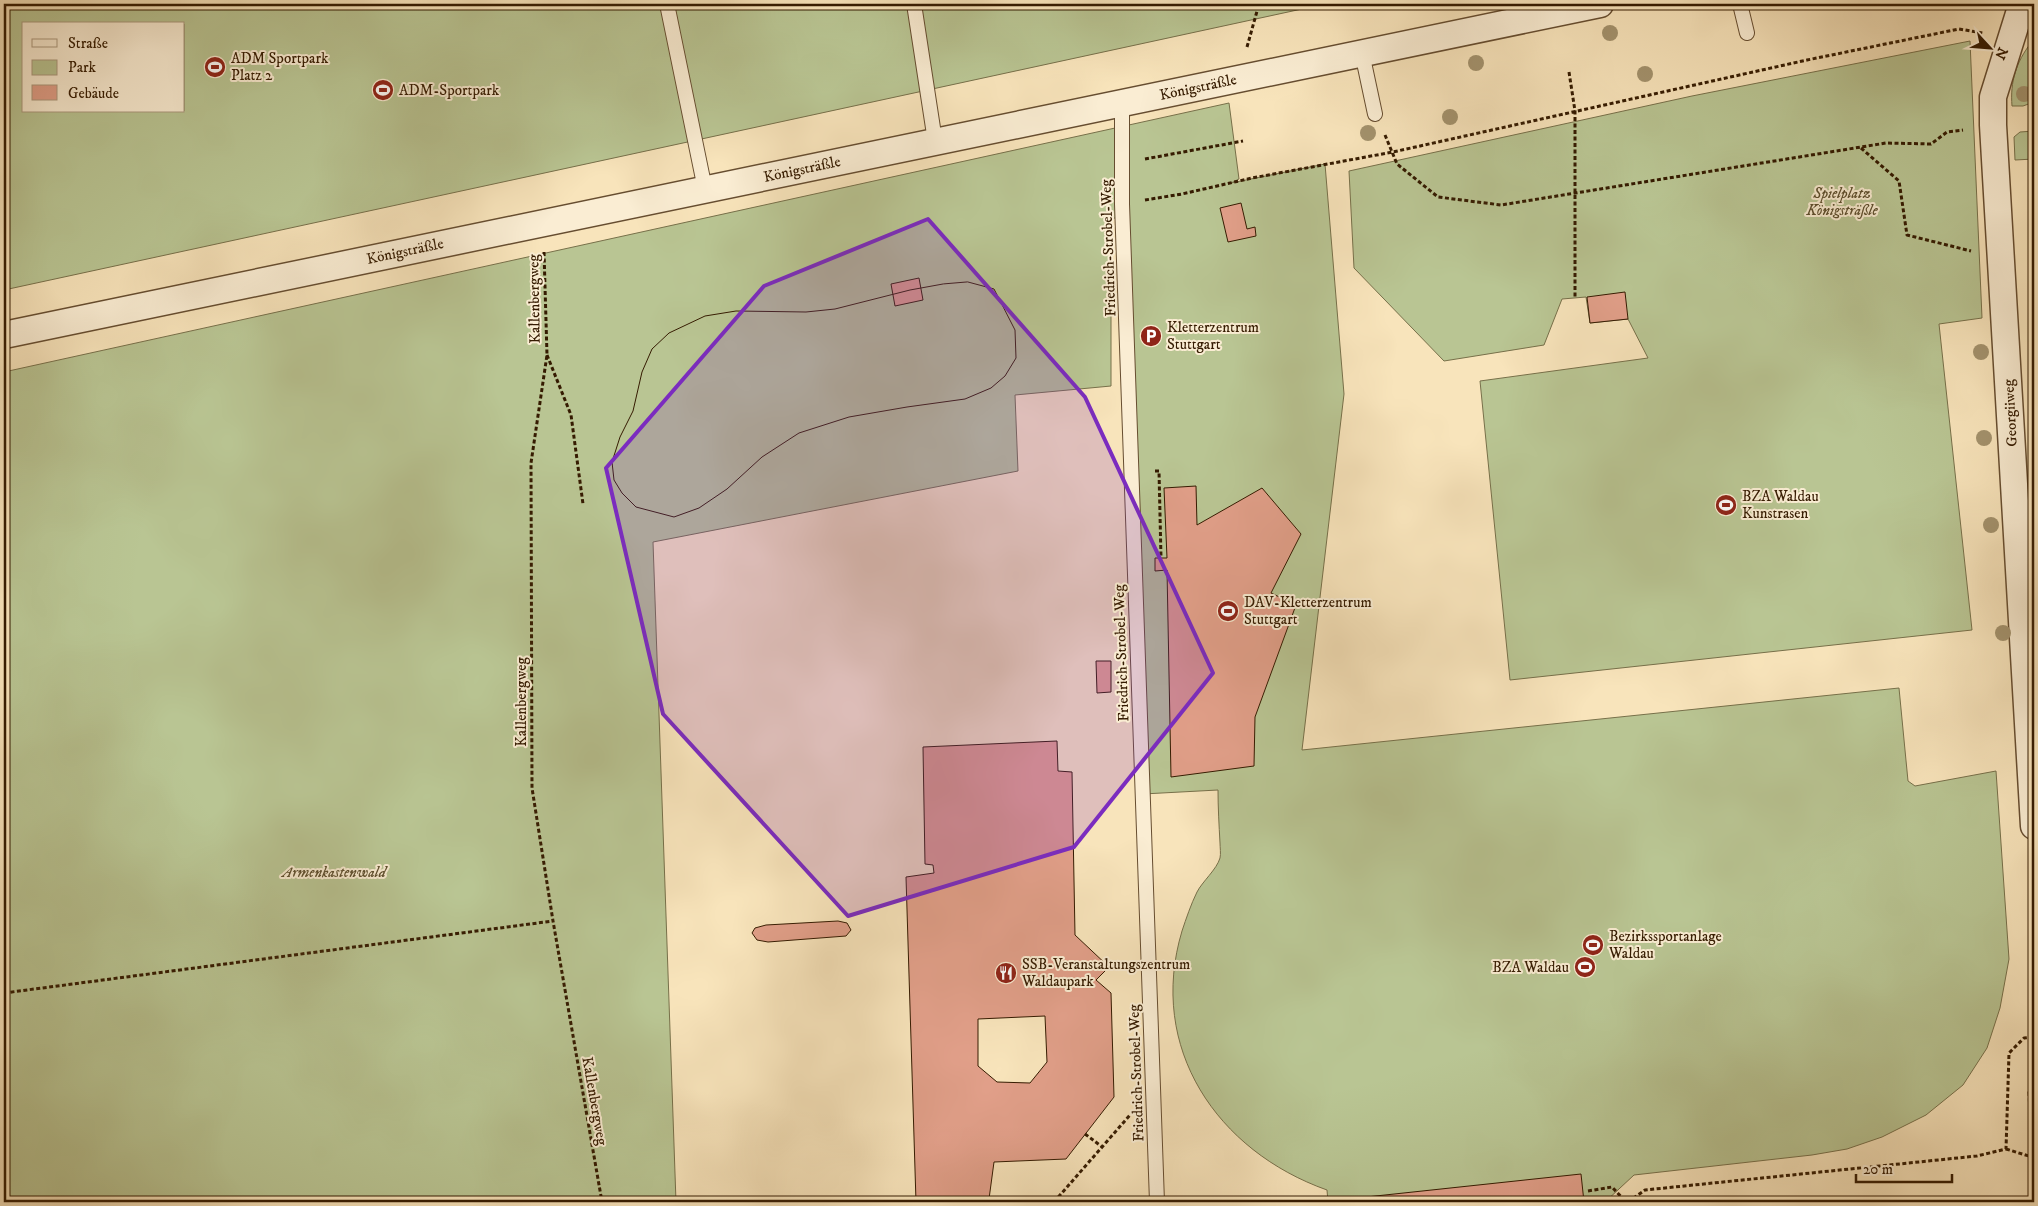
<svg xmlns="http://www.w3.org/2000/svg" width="2038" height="1206" font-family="'IM FELL DW Pica',serif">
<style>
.green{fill:#b9c593;stroke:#77704a;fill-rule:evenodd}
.building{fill:#e19f89;stroke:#351b01;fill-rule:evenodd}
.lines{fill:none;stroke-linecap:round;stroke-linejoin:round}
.lane-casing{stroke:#664d30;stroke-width:16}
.street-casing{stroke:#664d30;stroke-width:29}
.path{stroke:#351b01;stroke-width:3;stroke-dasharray:4 2.5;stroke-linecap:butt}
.lane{stroke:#faedd3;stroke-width:14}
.street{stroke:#faedd3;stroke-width:26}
.tram{stroke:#351b01;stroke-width:1}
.tree{fill:#a3926d}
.marked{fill:#7b2cbf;fill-opacity:0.2;stroke:#7b2cbf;stroke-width:4;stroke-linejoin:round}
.labels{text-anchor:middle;stroke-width:4;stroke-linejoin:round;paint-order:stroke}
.poi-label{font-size:15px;fill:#351b01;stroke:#faedd3;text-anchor:start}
.street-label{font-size:15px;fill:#351b01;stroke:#faedd3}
.park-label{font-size:15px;font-style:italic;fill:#5d4e2d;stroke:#faedd3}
</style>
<rect width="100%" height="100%" fill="#f8e4bb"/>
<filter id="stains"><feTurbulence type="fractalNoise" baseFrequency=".004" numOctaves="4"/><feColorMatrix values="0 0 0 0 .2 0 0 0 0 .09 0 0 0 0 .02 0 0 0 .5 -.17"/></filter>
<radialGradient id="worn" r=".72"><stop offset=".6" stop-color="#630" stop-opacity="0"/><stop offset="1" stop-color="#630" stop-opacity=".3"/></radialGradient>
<!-- green -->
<path class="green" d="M4,4H1325L4,290ZM24,24H184V111H24Z
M1970,41L1982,318L1939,324L1972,630L1510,680L1480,381L1648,358L1628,319L1590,323L1586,297L1562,299L1544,345L1444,361L1354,268L1349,171L1692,96Z
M2031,43L2034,102L2023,106H2012C2010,82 2016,62 2031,43Z
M1229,103L1239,179L1231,183L1325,164L1344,394L1302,750L1899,688L1908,781L1915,786L1996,771L2009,959L2000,1008L1987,1048L1963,1085L1926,1115L1882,1137L1847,1149L1812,1155L1634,1175L1605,1202H1328L1327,1190C1217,1151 1147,1048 1182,931C1186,919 1191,904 1197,892C1202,882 1217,869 1220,858C1221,854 1220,847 1220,843C1219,825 1218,807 1218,790L1143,794L1122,216L1111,219V386L1015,395L1018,471L653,542L676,1202H4V372Z
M2034,131V159L2015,160L2014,137L2020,132Z"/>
<!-- building -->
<path class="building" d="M1241,203L1247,229L1255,227L1256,236L1228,242L1220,208Z
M919,278L923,300L895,306L891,284Z
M1625,292L1628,319L1590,323L1587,297Z
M1196,486L1197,525L1262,488L1301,534L1271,593L1296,605L1255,717L1254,766L1171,777L1167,570L1155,571V558H1167L1164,488Z
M1096,661H1111V692L1097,693Z
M1057,741L1058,771L1072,772L1075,935L1109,967L1096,980L1111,993L1114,1097L1066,1159L994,1162L989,1199L916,1202L906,877L934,873L933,865L925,864L923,747ZM1045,1016L1047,1062L1030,1083L997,1082L978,1066V1019Z
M838,921L847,923L851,930L846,936L768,942L757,940L752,933L755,928L766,925Z
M1581,1174L1584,1202H1329V1201Z"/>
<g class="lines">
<!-- lane casing -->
<g class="lane-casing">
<path id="lane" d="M667,4L705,189
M914,4L935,141
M1740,4L1747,33
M1362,53L1375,114
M1122,103V204L1157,1202"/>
</g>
<!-- street casing -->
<g class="street-casing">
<path id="street" d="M2022,4L1993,97V125L2034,826
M4,335L1600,4"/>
</g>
<!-- path -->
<path class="path" d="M1247,47L1259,4
M1569,72L1575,111V298
M1385,135L1397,164L1438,197L1501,205L1886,143L1931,144L1947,132L1963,130
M1861,148L1899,181L1907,235L1971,251
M1145,159L1243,141
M1145,200L1182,194L1252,178L1393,152L1807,60L1959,29L1983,33
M544,252L547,355L531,463L532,788L553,921L602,1202
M547,355L571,415L583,504
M1155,471H1159L1161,558
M4,993L553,921
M2033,1037V1081
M2034,1082L2033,1081L2029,1092L2034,1195
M1085,1134L1101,1146
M2006,1149L2032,1157
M1588,1191L1612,1187L1626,1202
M1054,1202L1130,1115
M1628,1202L1645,1190L1977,1156L2006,1149L2009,1053L2024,1038L2034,1037"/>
<!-- lane -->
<use href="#lane" class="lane"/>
<!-- street -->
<use href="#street" class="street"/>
<!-- tram -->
<path class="tram" d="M968,282L994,289L1015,330L1016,358L1005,376L991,388L965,399L907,407L849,417L799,433L762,457L727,489L699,508L674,517L636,507L622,493L614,480L612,462L620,437L633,411L642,372L652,349L669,333L705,316L736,311L806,312L835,309L910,290L943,284Z"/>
</g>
<!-- trees -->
<g class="tree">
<circle cx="1610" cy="33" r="8"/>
<circle cx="1476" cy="63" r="8"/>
<circle cx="1645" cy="74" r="8"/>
<circle cx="2024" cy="94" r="8"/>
<circle cx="1450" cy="117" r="8"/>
<circle cx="1368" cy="133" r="8"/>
<circle cx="1981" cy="352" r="8"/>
<circle cx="1984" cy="438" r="8"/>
<circle cx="1991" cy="525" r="8"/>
<circle cx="2003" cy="633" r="8"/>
</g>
<!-- marked area -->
<path class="marked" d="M928,219L1085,397L1213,673L1074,847L848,916L663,714L606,468L764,286Z"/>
<!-- icons -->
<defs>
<g id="stadium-disc" transform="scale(1.125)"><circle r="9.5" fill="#8f2418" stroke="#faedd3"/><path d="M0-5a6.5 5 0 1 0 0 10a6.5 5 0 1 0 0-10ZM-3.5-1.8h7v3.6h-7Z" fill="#fff"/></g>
<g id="parking-disc" transform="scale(1.125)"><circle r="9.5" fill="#8f2418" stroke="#faedd3"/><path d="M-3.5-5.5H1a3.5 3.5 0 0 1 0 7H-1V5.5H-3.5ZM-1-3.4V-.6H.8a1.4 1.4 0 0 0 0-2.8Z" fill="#fff"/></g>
<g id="restaurant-disc" transform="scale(1.125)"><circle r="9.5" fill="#8f2418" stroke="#faedd3"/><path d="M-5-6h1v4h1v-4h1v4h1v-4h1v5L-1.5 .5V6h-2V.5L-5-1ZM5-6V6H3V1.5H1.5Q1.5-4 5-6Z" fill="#fff"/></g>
</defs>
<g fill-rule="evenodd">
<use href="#stadium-disc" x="215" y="67"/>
<use href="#stadium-disc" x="383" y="90"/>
<use href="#parking-disc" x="1151" y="336"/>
<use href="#stadium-disc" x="1726" y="505"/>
<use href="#stadium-disc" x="1228" y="611"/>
<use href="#stadium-disc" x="1593" y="945"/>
<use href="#stadium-disc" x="1585" y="967"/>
<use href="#restaurant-disc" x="1006" y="973"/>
</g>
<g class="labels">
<!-- poi labels -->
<g class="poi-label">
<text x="231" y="63">ADM Sportpark<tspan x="231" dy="17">Platz 2</tspan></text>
<text x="399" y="95">ADM-Sportpark</text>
<text x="1167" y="332">Kletterzentrum<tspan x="1167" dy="17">Stuttgart</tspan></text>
<text x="1742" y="501">BZA Waldau<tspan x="1742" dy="17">Kunstrasen</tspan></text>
<text x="1244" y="607">DAV-Kletterzentrum<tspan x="1244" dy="17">Stuttgart</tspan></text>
<text x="1609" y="941">Bezirkssportanlage<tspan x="1609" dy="17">Waldau</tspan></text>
<text x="1022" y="969">SSB-Veranstaltungszentrum<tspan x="1022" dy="17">Waldaupark</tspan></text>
<text x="1569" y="972" text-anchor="end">BZA Waldau</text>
</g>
<!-- street labels -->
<g class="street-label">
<text transform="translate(1198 87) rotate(-12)" y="5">Königsträßle</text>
<text transform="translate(802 169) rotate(-12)" y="5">Königsträßle</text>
<text transform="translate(1108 248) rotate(-92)" y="5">Friedrich-Strobel-Weg</text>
<text transform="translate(405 251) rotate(-12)" y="5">Königsträßle</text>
<text transform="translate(534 299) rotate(-91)" y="5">Kallenbergweg</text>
<text transform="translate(2010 413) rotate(-93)" y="5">Georgiiweg</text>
<text transform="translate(1121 653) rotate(-92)" y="5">Friedrich-Strobel-Weg</text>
<text transform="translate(521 702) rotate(-90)" y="5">Kallenbergweg</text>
<text transform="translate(1136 1073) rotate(-92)" y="5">Friedrich-Strobel-Weg</text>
<text transform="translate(595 1101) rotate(80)" y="5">Kallenbergweg</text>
</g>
<!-- park labels -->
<g class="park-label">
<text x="1842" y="198">Spielplatz<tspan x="1842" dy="17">Königsträßle</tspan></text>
<text x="334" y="877">Armenkastenwald</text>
</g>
</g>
<!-- margin -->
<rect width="2038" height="1206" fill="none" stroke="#f8e4bb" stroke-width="20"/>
<rect x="5" y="5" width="2028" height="1196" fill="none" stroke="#351b01" stroke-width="2.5"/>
<rect x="10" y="10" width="2018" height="1186" fill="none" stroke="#351b01"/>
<!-- legend -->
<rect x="22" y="22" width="162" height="90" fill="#faedd3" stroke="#ab997f"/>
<rect x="32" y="39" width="25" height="8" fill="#faedd3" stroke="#ab997f"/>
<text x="68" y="48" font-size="15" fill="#351b01">Straße</text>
<rect x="32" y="60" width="25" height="15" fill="#b9c593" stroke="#ab997f"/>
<text x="68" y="72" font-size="15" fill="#351b01">Park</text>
<rect x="32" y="85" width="25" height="15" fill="#e19f89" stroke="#ab997f"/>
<text x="68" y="98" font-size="15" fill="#351b01">Gebäude</text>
<!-- north arrow -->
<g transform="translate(1990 48) rotate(116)" stroke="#faedd3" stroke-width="4" paint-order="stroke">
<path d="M0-4L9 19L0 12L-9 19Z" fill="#351b01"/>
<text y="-8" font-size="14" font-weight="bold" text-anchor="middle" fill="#351b01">N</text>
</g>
<!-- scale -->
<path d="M1856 1174v8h96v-8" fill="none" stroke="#351b01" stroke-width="2.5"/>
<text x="1863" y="1174" font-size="15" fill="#351b01" stroke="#faedd3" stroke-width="4" paint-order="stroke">20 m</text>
<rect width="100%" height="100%" filter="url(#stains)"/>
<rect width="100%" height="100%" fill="url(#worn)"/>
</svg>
